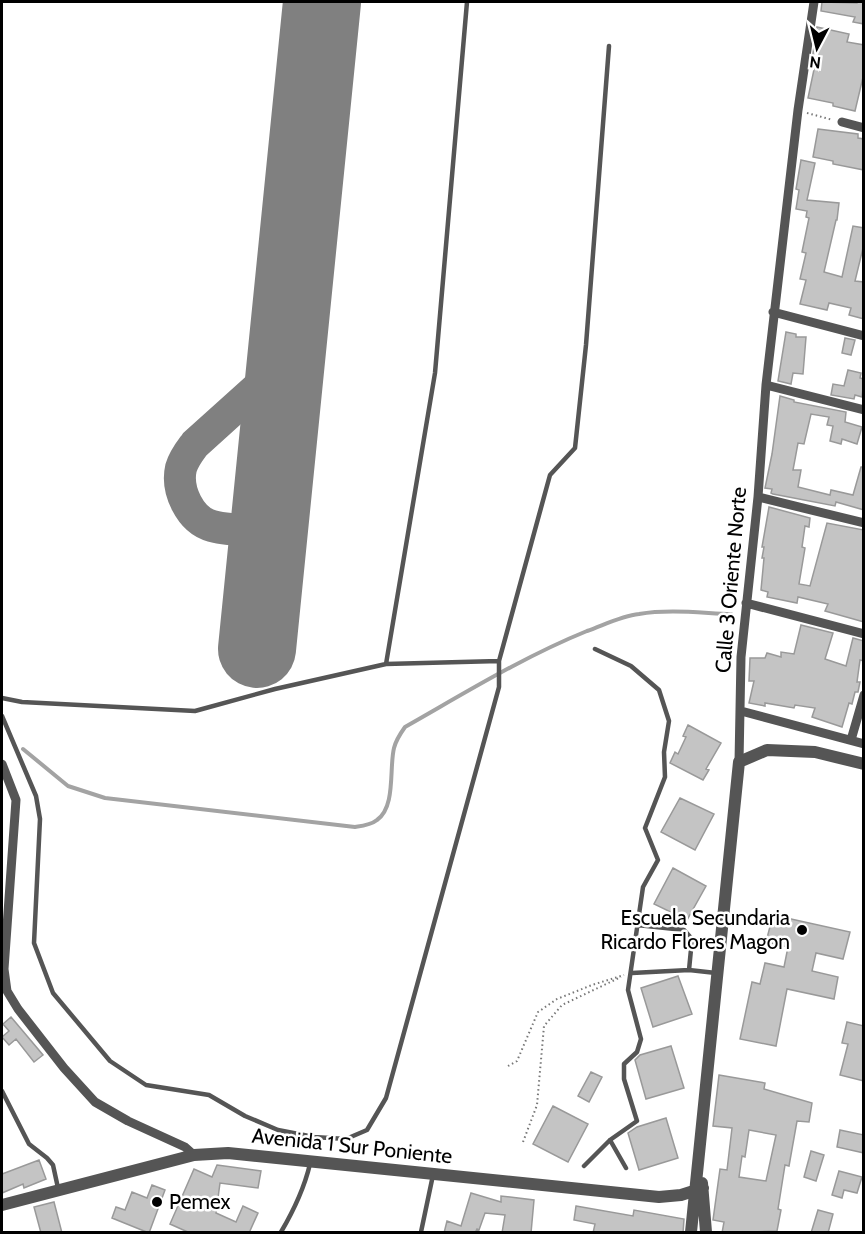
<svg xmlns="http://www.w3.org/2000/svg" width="865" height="1234" font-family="Cabin,sans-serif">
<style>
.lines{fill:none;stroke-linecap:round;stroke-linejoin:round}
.stream{stroke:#a3a3a3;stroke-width:4}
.taxiway{stroke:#808080;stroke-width:32}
.runway{stroke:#808080;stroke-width:78}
.building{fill:#c4c4c4;stroke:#999;stroke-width:1.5;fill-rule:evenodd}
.path{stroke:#777;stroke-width:2;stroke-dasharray:1.5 3;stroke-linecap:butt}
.service{stroke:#555;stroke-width:4.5}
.minor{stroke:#555;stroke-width:9}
.tertiary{stroke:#555;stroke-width:12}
.poi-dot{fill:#000;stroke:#fff;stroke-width:2}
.labels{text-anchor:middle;stroke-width:5;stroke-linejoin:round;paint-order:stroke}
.street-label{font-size:21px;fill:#000;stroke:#fff}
.poi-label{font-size:21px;fill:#000;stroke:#fff;text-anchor:end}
</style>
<rect width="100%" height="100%" fill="#fff"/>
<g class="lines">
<!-- stream -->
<path class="stream" d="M23,749L68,786L105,798L355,827C362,826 371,825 377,820C396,807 389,768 394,748C396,740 400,734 405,727C465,693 523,657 587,631C604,625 621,616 639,614C669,609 701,613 731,614"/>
<!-- taxiway -->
<path class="taxiway" d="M269,531C250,530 230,531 212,526C190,520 176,490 181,468C184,458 189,452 195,444L286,362"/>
<!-- runway -->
<path class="runway" d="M257,649L322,2"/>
</g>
<!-- building -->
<path class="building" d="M822,2L857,3L858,2H864V24L853,22L855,17L821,11Z
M817,27L849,34L847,42L864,45V73L855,111L833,106V103L808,98L816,60H812Z
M818,129L858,134V138L864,139V170L833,164V161L813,157Z
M801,160L815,163L807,200L839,203L837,220H836L824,272L842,277L853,226L864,228V244L855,281L864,282V319L849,315L851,308L829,303L827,310L800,304L806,280L800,279L806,253L802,252L809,218L806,217L807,211L796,209L799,190L796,189Z
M786,332L796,334V337H806L803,374L793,373L791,384L778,381Z
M845,338L855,340L851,355L842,353Z
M848,370L861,373L860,378L864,379L862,397L855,395L854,399L831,395L833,384L844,386Z
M780,396L794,400V402L846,412L845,422L862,427L857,444L842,439L841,444L830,441L833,426L827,425L829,417L811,414L804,444L798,443L793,470H801L798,487L830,495L831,490L853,495L861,467H864V510L836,502L835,506L773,494L771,493L772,489L765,488L772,454Z
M769,507L810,518L809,527L805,526L802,547L805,548L799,584L810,586L827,523L864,530V622L825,611L828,604L798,597L797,603L767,597L768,592L761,590L764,558H762L764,547H762Z
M801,625L833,633L825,659L846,666L853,638L864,641V661L860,660L857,682H860L858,692H855L852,704L849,703L842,727L812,717L815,708L795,705L794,708L765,703V706L749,703L754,681H749L750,658H765L767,653L781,657V652L794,654Z
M688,725L721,743L706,769L709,770L703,780L670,763L675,752L678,754L686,737L683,736Z
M680,798L714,814L695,850L661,832Z
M673,868L706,886L687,920L654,904Z
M773,915L850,932L843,959L816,953L812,971L838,977L834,999L787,989L776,1046L740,1039L752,982L760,984L765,963L784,967L788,947L766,942Z
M678,976L692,1014L653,1027L641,988Z
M11,1017L43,1055L34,1062L16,1039L9,1045L2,1037L9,1031L3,1024Z
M847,1022L864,1026V1081L840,1075L848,1044L842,1043Z
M671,1046L684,1088L646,1099L635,1060L640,1055Z
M591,1072L602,1077L589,1102L578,1096Z
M719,1075L765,1083L764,1089L812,1103L809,1122L797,1121L789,1166L785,1165L778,1209L781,1210L777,1231L722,1233L724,1222L713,1220L720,1169L727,1170L732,1128L713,1126ZM749,1130L776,1135L766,1181L739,1177L742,1156L745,1157Z
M553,1106L588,1124L568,1162L533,1144Z
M666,1118L678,1158L639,1170L628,1133L637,1127Z
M840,1130L864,1135V1153L837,1147Z
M811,1151L824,1155L816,1181L804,1177Z
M39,1160L46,1179L24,1188L23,1184L2,1193V1174Z
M217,1165L261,1171L258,1188L220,1183L216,1213L236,1222L243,1206L258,1213L249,1233H190L170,1224L194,1169L212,1177Z
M839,1171L862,1177L857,1193L844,1190L842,1198L832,1195Z
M152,1185L165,1190L149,1233L112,1218L116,1207L125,1210L132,1192L147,1198Z
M471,1193L501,1202V1196L534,1200L531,1233H502L505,1215L485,1213L479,1230L477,1229L475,1233H444L447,1221L461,1226Z
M54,1202L62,1233H41L34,1207Z
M576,1206L633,1216L634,1210L684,1219L683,1233H593L595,1224L574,1220Z
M818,1210L833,1214L828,1233H811Z"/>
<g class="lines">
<!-- path -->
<path class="path" d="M807,113L833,120
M508,1066L517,1061L538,1012L557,999L592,985L624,975
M523,1142L537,1105L544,1026L562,1005L621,977"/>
<!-- service -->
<path class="service" d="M386,664L435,373L467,2
M2,698L22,702L195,711L275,689L386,664L499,661
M2,716L36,796L40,819L34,943L53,993L110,1061L146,1085L209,1095L245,1116L278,1130L314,1137L346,1139L367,1130L386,1098L499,687V661L550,475L575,448L586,345L609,46
M637,925L684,930L692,939L720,943
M689,970L692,939
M632,973L689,970L716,973
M2,1091L29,1144L47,1158L53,1165L58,1188
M610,1140L626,1168
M584,1166L610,1140L637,1121L624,1079V1064L637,1052L641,1039L628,990L643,887L658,860L645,828L665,777L664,752L669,721L659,690L631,666L595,649
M281,1232C294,1210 304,1189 310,1164
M421,1232L433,1175"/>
<!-- minor -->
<path class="minor" d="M842,122L864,128
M773,312L864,336
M766,385L864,410
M758,497L864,523
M746,603L864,634
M741,711L864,744
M851,740L864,695
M739,762L741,657L758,497L766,385L798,110L814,2
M2,764L16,800L4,969L7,991L18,1009L64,1068L95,1102L128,1121L185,1147L194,1155"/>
<!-- tertiary -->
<path class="tertiary" d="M702,1183L706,1232
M2,1205L194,1155L228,1153L659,1197L681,1195L703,1188
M691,1232L739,762L767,750L815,752L864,764"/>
</g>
<!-- markers -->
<g class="poi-dot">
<circle cx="802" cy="930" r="6"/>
<circle cx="157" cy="1202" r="6"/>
</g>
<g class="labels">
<!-- street labels -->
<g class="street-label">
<text transform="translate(731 580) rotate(-85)" y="7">Calle 3 Oriente Norte</text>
<text transform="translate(352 1146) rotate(6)" y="7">Avenida 1 Sur Poniente</text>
</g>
<!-- poi labels -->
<g class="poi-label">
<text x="790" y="925">Escuela Secundaria<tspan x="790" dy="24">Ricardo Flores Magon</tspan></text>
<text x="169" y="1209" text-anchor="start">Pemex</text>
</g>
</g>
<!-- border -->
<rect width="865" height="1234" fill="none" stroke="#000000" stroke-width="6"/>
<!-- north arrow -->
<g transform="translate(817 48) rotate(187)" stroke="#ffffff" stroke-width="4.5" paint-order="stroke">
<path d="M0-4.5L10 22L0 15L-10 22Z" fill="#000000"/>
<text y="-9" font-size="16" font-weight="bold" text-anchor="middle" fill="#000000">N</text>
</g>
</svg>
